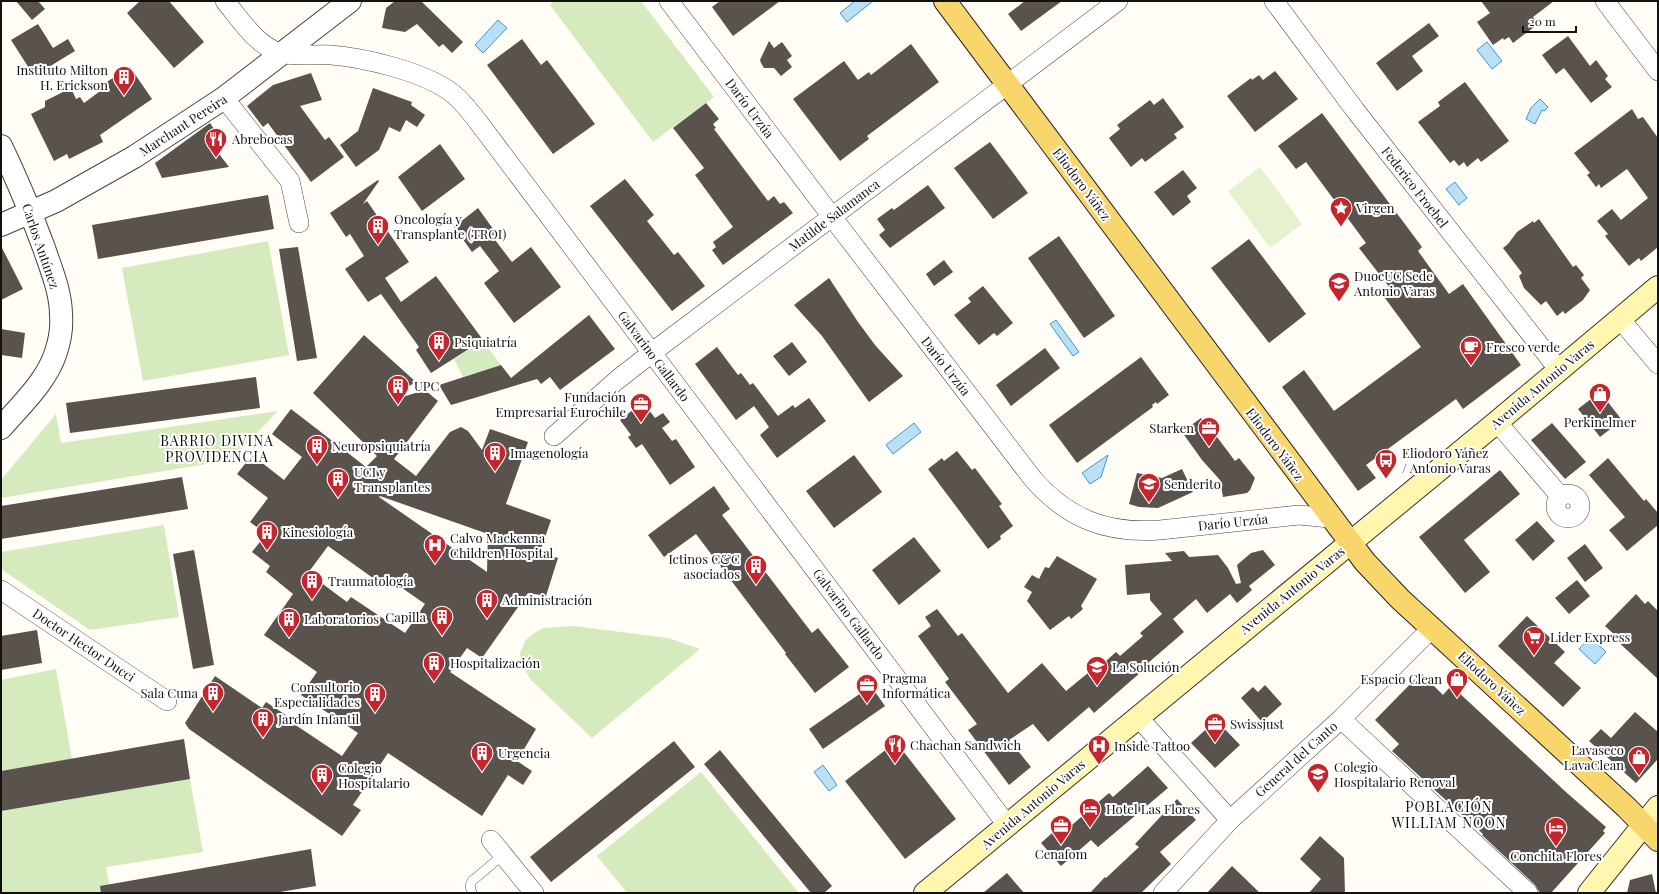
<svg xmlns="http://www.w3.org/2000/svg" width="1659" height="894" font-family="'Playfair Display',serif">
<style>
.green{fill:#d5ebbd}
.pitch{fill:#e6f2cf}
.water{fill:#b9e0f7;stroke:#3f96cf}
.building{fill:#5a524d;fill-rule:evenodd}
.lines{fill:none;stroke-linecap:round;stroke-linejoin:round}
.service-casing{stroke:#444;stroke-width:10}
.minor-casing{stroke:#444;stroke-width:20}
.tertiary-casing{stroke:#444;stroke-width:24}
.secondary-casing{stroke:#333;stroke-width:24}
.primary-casing{stroke:#222;stroke-width:24}
.service{stroke:#fff;stroke-width:9}
.minor{stroke:#fff;stroke-width:19}
.tertiary{stroke:#fff;stroke-width:22}
.secondary{stroke:#fff6b0;stroke-width:22}
.primary{stroke:#f9d66b;stroke-width:22}
.labels{text-anchor:middle;stroke-width:4;stroke-linejoin:round;paint-order:stroke}
.poi-label{font-size:13px;fill:#111;stroke:#fff;text-anchor:start}
.street-label{font-size:13px;fill:#111;stroke:#fff}
.neighbourhood-label{font-size:14px;letter-spacing:1px;fill:#111;stroke:#fff}
</style>
<rect width="100%" height="100%" fill="#fffdf5"/>
<!-- green -->
<path class="green" d="M555,1H641L714,97L653,142L550,5Z
M268,241L289,355L143,381L122,268Z
M483,341L501,365L463,377L454,359Z
M278,411L231,460L1,498V480L56,414L61,443Z
M164,525L179,617L90,630L1,569V552Z
M574,626L668,638L700,649L592,738L531,680L521,664L520,653L526,640L534,633L543,628Z
M56,669L72,759L1,771V680Z
M701,772L798,892L797,893H627L597,856Z
M190,779L203,852L106,867L111,893H1V811Z"/>
<!-- pitch -->
<path class="pitch" d="M1260,167L1302,224L1270,248L1228,191Z"/>
<!-- water -->
<path class="water" d="M855,1H873L847,22L840,13Z
M498,20L507,28L483,53L475,45Z
M1487,42L1502,61L1492,69L1477,50Z
M1540,99L1548,107L1544,111L1542,110L1535,124L1526,119L1531,108Z
M1455,182L1467,198L1459,205L1446,189Z
M1056,320L1079,352L1073,356L1050,324Z
M914,423L921,432L893,454L886,445Z
M1108,455L1101,477L1090,484L1082,473Z
M1590,637L1606,652L1595,664L1579,649Z
M823,765L837,785L829,791L814,772Z"/>
<!-- building -->
<path class="building" d="M16,1H38L45,9L32,20Z
M140,1H169L204,42L174,68L127,13Z
M395,1H421L463,42L452,53L443,44L439,47L417,24L405,32L382,28L386,8Z
M720,1H780L733,36L712,7Z
M1025,1H1062L1021,31L1008,14Z
M1481,1H1554L1533,17L1538,24L1513,43L1509,37L1504,40L1503,38L1493,45L1477,22L1490,13Z
M1429,23L1439,36L1412,56L1423,71L1397,91L1376,63Z
M38,24L53,48L68,39L75,51L34,76L11,40Z
M1568,36L1590,66L1596,60L1608,76L1605,79L1612,87L1591,103L1564,68L1556,74L1542,55Z
M522,39L541,65L547,60L595,124L553,154L487,65Z
M769,41L774,48L782,42L792,56L787,60L792,67L781,76L774,68H764L761,63L760,60Z
M911,44L939,82L867,136L869,139L840,161L793,99L844,61L858,80L869,72L871,75Z
M130,67L152,99L100,135L103,142L69,159L67,154L54,161L31,114L45,107V101L71,88L76,99L80,97L84,103L107,86L105,83Z
M1275,71L1298,99L1255,132L1227,96L1251,78L1252,80L1259,75L1263,80Z
M311,73L322,100L300,106L325,140L329,137L344,157L311,182L268,123L263,127L247,106L273,85Z
M1465,82L1509,141L1481,162L1478,158L1467,167L1464,162L1459,166L1454,160L1450,163L1418,122L1440,106L1438,102Z
M373,88L412,102L411,105L425,115L417,127L406,120L400,132L389,127L379,150L356,167L340,145L358,131Z
M1163,98L1184,127L1174,134L1177,138L1145,162L1142,158L1131,167L1109,138L1120,129L1117,125L1150,100L1154,105Z
M706,103L719,119L713,124L716,128L714,129L768,201L774,196L780,204L784,202L793,213L723,265L712,250L716,247L713,242L733,227L695,175L704,168L673,128Z
M1632,109L1638,119L1643,117L1658,138V247L1641,261L1639,258L1629,266L1605,236L1608,234L1597,221L1612,209L1621,220L1648,198L1627,169L1601,188L1599,184L1596,187L1587,175L1590,173L1574,153Z
M1322,113L1422,247L1418,251L1449,294L1463,284L1521,365L1463,409L1456,399L1366,465L1376,478L1358,491L1282,387L1304,370L1334,411L1421,347L1382,294L1390,288L1359,248L1366,243L1306,162L1296,169L1278,146Z
M210,123L218,135L210,142L229,167L162,178L155,163Z
M990,142L1028,193L993,219L954,168Z
M440,144L465,179L422,211L398,177Z
M1183,170L1197,188L1187,196L1191,202L1173,216L1154,192Z
M625,179L654,215L647,221L674,255L678,252L705,286L672,311L590,206Z
M378,180L379,181L363,204L367,201L409,262L385,278L401,302L436,276L483,340L431,373L416,350L419,347L381,294L368,302L345,269L364,256L350,234L346,237L330,213Z
M928,185L945,208L890,248L879,235L885,230L877,219L892,208L894,210Z
M268,195L274,229L98,259L92,225Z
M478,208L496,233L492,236L512,262L531,247L561,287L514,323L484,283L499,271L480,246L472,252L454,227Z
M1539,219L1573,267L1576,265L1584,275L1581,278L1590,290L1583,300L1565,314L1563,311L1557,316L1546,301L1541,305L1524,288L1519,276L1522,273L1503,248L1508,244L1517,232L1533,221L1534,223Z
M1059,236L1115,316L1084,338L1028,258Z
M1249,239L1306,314L1269,343L1211,268Z
M1,246L23,289L1,300Z
M298,247L317,358L297,361L279,249Z
M944,260L953,272L934,286L926,274Z
M829,278L858,322L875,345L903,376L869,402L822,336L794,305Z
M983,286L1013,323L997,336L994,333L979,345L954,315L971,302L968,298Z
M589,315L615,349L560,390L550,377L541,384L537,379L451,405L439,385L501,365L511,378Z
M1,329L25,333L22,358L1,355Z
M364,335L416,382L394,395L396,399L425,390L438,401L394,459L416,476L450,432L461,427L468,431L482,450L490,429L528,442L506,504L551,520L540,552L558,558L546,596L528,593L482,658L467,648L450,672L536,729L517,761L532,771L523,785L508,775L482,816L388,753L353,805L361,810L342,836L189,729L185,723L215,676L262,708L266,702L295,721L294,724L342,756L358,733L301,695L317,672L264,635L293,594L266,572L270,566L252,552L266,534L250,522L268,498L237,474L252,455L284,480L302,457L272,434L291,409L366,467L377,456L313,393ZM380,496L488,534L487,572L379,497ZM328,546L380,583L385,576L425,604L405,633L351,597L347,602L308,573Z
M792,342L807,362L789,376L773,356Z
M717,347L738,375L741,373L750,385L753,383L778,416L793,405L795,408L809,398L826,421L777,458L760,435L769,427L754,406L736,420L695,364Z
M1045,348L1060,368L1011,406L996,385Z
M1141,357L1169,395L1157,404L1156,402L1152,405L1153,407L1077,463L1049,425Z
M256,377L260,408L70,433L66,403Z
M1600,392L1622,420L1600,437L1578,409Z
M643,402L655,418L663,413L670,422L662,428L672,441L676,439L695,467L670,485L642,444L636,448L628,437L631,435L620,420Z
M1201,418L1204,422L1205,421L1235,461L1239,458L1255,478L1250,490L1247,493L1223,497L1220,480L1202,460L1182,432Z
M1552,423L1586,462L1565,479L1531,440Z
M957,451L972,470L975,468L1002,504L999,506L1013,526L1000,536L1001,539L988,549L928,469L942,458L944,461Z
M854,455L882,492L834,528L806,491Z
M1608,458L1644,501L1646,499L1658,513V525L1627,551L1609,530L1625,517L1589,475Z
M1182,469L1193,492L1158,508L1139,507L1129,504L1137,473L1162,478Z
M1500,470L1520,494L1464,540L1490,572L1465,593L1419,537Z
M182,477L188,509L1,539V506Z
M714,486L730,509L722,515L812,633L818,628L849,667L815,693L785,654L786,653L696,534L664,557L648,535Z
M1537,521L1555,541L1533,561L1515,540Z
M914,537L941,571L899,605L872,570Z
M1585,544L1603,568L1585,582L1567,558Z
M194,550L214,665L193,669L173,554Z
M1263,550L1275,565L1249,586L1252,590L1237,603L1230,594L1207,613L1196,599L1173,619L1184,632L1148,663L1149,665L1094,713L1089,707L1048,742L1033,724L1009,740L1031,767L1009,785L968,730L977,724L945,682L949,679L918,636L931,626L925,617L937,609L958,636L962,633L1008,693L1042,663L1066,691L1094,668L1096,670L1116,652L1120,656L1143,636L1140,633L1162,614L1150,600V593L1127,595L1125,565L1172,561L1165,553L1184,551L1189,557L1218,555L1228,568L1236,584L1241,583L1237,565L1251,553Z
M1057,556L1097,579L1081,606L1083,609L1071,619L1069,616L1050,630L1027,601L1032,592L1024,587L1032,575L1039,579L1045,567L1049,568Z
M1577,580L1590,596L1569,614L1555,598Z
M1636,594L1645,604L1648,601L1658,611V679L1614,638L1616,636L1605,626Z
M1527,616L1565,652L1554,663L1581,688L1563,707L1498,646Z
M37,630L42,663L1,670V636Z
M1421,673L1443,695L1450,687L1455,692L1456,690L1567,793L1606,827L1603,831L1605,833L1551,893H1540L1535,885L1482,835L1483,834L1392,751L1399,744L1375,720Z
M1265,685L1282,704L1262,722L1241,698L1253,687L1258,692Z
M871,686L885,706L823,749L809,729Z
M1635,712L1658,732V759L1636,783L1589,741L1601,729L1611,738Z
M1216,720L1240,745L1215,768L1191,743Z
M184,739L190,779L1,811V771Z
M674,741L695,767L551,882L530,857Z
M896,742L956,819L905,859L845,781Z
M720,750L832,886L824,893H811L704,764Z
M1148,766L1168,788L1098,847L1091,840L1061,866L1041,843L1060,826L1065,831L1109,793L1113,797Z
M1177,799L1196,820L1160,852L1171,864L1141,893H1090L1105,877L1106,878L1139,847L1135,844Z
M1320,836L1344,858L1345,893H1309L1321,879L1300,859Z
M311,849L316,886L274,893H101L100,886Z
M1232,866L1260,893H1207Z
M1007,873L1024,893H983Z
M1652,874L1656,893H1627L1630,880Z"/>
<g class="lines">
<!-- service casing -->
<g class="service-casing">
<path id="service" d="M472,893L470,886L472,881L503,855"/>
</g>
<!-- minor casing -->
<g class="minor-casing">
<path id="minor" d="M225,1C240,19 256,45 280,53C290,57 318,54 331,55C366,58 419,71 448,90C460,98 470,111 479,123L1007,825
M669,1L842,230L1033,479C1068,519 1107,534 1160,530L1299,515L1330,518
M1274,1L1355,110L1559,370
M1605,1L1658,71
M224,98L290,181L299,223
M1620,319L1658,364
M1497,422L1560,496
M554,436L617,380L658,348L1118,1
M1556 506a12 12 0 1 1 24 0a12 12 0 1 1-24 0Z
M1,590L167,701
M1138,717L1230,820
M1341,719L1528,893
M491,840L534,893
M1163,893L1230,820L1341,719L1432,628"/>
</g>
<!-- tertiary casing -->
<g class="tertiary-casing">
<path id="tertiary" d="M1,146C17,179 31,213 44,248C51,269 61,292 61,315C62,327 60,340 56,352C47,381 21,405 1,428
M1,225L56,201L134,157L224,98L350,1"/>
</g>
<!-- secondary casing -->
<g class="secondary-casing">
<path id="secondary" d="M925,893L1497,422L1658,287
M1589,893L1658,807"/>
</g>
<!-- primary casing -->
<g class="primary-casing">
<path id="primary" d="M945,1L1365,562L1400,599L1627,808L1658,840"/>
</g>
<!-- service -->
<use href="#service" class="service"/>
<!-- minor -->
<use href="#minor" class="minor"/>
<!-- tertiary -->
<use href="#tertiary" class="tertiary"/>
<!-- secondary -->
<use href="#secondary" class="secondary"/>
<!-- primary -->
<use href="#primary" class="primary"/>
</g>
<!-- icons -->
<defs>
<g id="building-pin" transform="scale(1.15)"><path d="M0 17L-7.5 6A9.5 9.5 0 1 1 7.5 6Z" fill="#c4262e" stroke="#fff"/><path d="M-4-6H4V6H1V3H-1V6H-4ZM-2.5-4.3h1.7v1.8h-1.7ZM.8-4.3h1.7v1.8H.8ZM-2.5-1h1.7V.8h-1.7ZM.8-1h1.7V.8H.8Z" fill="#fff"/></g>
<g id="restaurant-pin" transform="scale(1.15)"><path d="M0 17L-7.5 6A9.5 9.5 0 1 1 7.5 6Z" fill="#c4262e" stroke="#fff"/><path d="M-5-6h1v4h1v-4h1v4h1v-4h1v5L-1.5 .5V6h-2V.5L-5-1ZM5-6V6H3V1.5H1.5Q1.5-4 5-6Z" fill="#fff"/></g>
<g id="sight-pin" transform="scale(1.15)"><path d="M0 17L-7.5 6A9.5 9.5 0 1 1 7.5 6Z" fill="#c4262e" stroke="#fff"/><path d="M0-6L1.8-2.2L6-1.7L2.9 1.2L3.7 5.4L0 3.3L-3.7 5.4L-2.9 1.2L-6-1.7L-1.8-2.2Z" fill="#fff"/></g>
<g id="university-pin" transform="scale(1.15)"><path d="M0 17L-7.5 6A9.5 9.5 0 1 1 7.5 6Z" fill="#c4262e" stroke="#fff"/><path d="M0-5L7-2L0 1L-7-2ZM-4 1L0 2.5L4 1V4Q0 6-4 4Z" fill="#fff"/></g>
<g id="cafe-pin" transform="scale(1.15)"><path d="M0 17L-7.5 6A9.5 9.5 0 1 1 7.5 6Z" fill="#c4262e" stroke="#fff"/><path d="M-5.5-4.5H6V0H3Q3 3.5 0 3.5H-2.5Q-5.5 3.5-5.5 0ZM3-3.2v2h1.7v-2ZM-6 4.5H4V6H-6Z" fill="#fff"/></g>
<g id="shop-pin" transform="scale(1.15)"><path d="M0 17L-7.5 6A9.5 9.5 0 1 1 7.5 6Z" fill="#c4262e" stroke="#fff"/><path d="M-5-2.5h2.3a2.7 3.5 0 0 1 5.4 0H5L5.5 6h-11ZM-1.5-2.5h3a1.5 2.3 0 0 0-3 0Z" fill="#fff"/></g>
<g id="office-pin" transform="scale(1.15)"><path d="M0 17L-7.5 6A9.5 9.5 0 1 1 7.5 6Z" fill="#c4262e" stroke="#fff"/><path d="M-6-3h4V-5.5h4V-3h4V5H-6ZM-1-4.5V-3h2v-1.5ZM-6 0V1H6V0Z" fill="#fff"/></g>
<g id="bus-pin" transform="scale(1.15)"><path d="M0 17L-7.5 6A9.5 9.5 0 1 1 7.5 6Z" fill="#c4262e" stroke="#fff"/><path d="M-5-6H5V4H4V6H2V4H-2V6H-4V4H-5ZM-3.5-4V0h7V-4ZM-3.5 1.2v1.5H-2V1.2ZM2 1.2v1.5H3.5V1.2Z" fill="#fff"/></g>
<g id="school-pin" transform="scale(1.15)"><path d="M0 17L-7.5 6A9.5 9.5 0 1 1 7.5 6Z" fill="#c4262e" stroke="#fff"/><path d="M0-5L7-2L0 1L-7-2ZM-4 1L0 2.5L4 1V4Q0 6-4 4Z" fill="#fff"/></g>
<g id="hospital-pin" transform="scale(1.15)"><path d="M0 17L-7.5 6A9.5 9.5 0 1 1 7.5 6Z" fill="#c4262e" stroke="#fff"/><path d="M-5-5h3v3.5h4V-5h3V5h-3V1.5h-4V5h-3Z" fill="#fff"/></g>
<g id="supermarket-pin" transform="scale(1.15)"><path d="M0 17L-7.5 6A9.5 9.5 0 1 1 7.5 6Z" fill="#c4262e" stroke="#fff"/><path d="M-6-5.5h2.5l.6 2H6L4.5 2H-2.5L-4.4-4H-6ZM-1.5 3.2a1.3 1.3 0 1 0 .1 0ZM3 3.2a1.3 1.3 0 1 0 .1 0Z" fill="#fff"/></g>
<g id="hotel-pin" transform="scale(1.15)"><path d="M0 17L-7.5 6A9.5 9.5 0 1 1 7.5 6Z" fill="#c4262e" stroke="#fff"/><path d="M-6-4.5h1.5V1H6V5H4.5V3h-9V5H-6ZM-4 0a1.8 1.8 0 1 1 3.6 0ZM.5 0V-2.5h3Q6-2.5 6 0Z" fill="#fff"/></g>
</defs>
<g fill-rule="evenodd">
<use href="#building-pin" x="124" y="77"/>
<use href="#restaurant-pin" x="216" y="139"/>
<use href="#sight-pin" x="1341" y="208"/>
<use href="#building-pin" x="378" y="226"/>
<use href="#university-pin" x="1339" y="283"/>
<use href="#building-pin" x="439" y="342"/>
<use href="#cafe-pin" x="1471" y="347"/>
<use href="#building-pin" x="398" y="386"/>
<use href="#shop-pin" x="1600" y="394"/>
<use href="#office-pin" x="641" y="404"/>
<use href="#office-pin" x="1209" y="428"/>
<use href="#building-pin" x="317" y="446"/>
<use href="#building-pin" x="495" y="453"/>
<use href="#bus-pin" x="1386" y="460"/>
<use href="#building-pin" x="338" y="479"/>
<use href="#school-pin" x="1149" y="484"/>
<use href="#building-pin" x="267" y="532"/>
<use href="#hospital-pin" x="435" y="545"/>
<use href="#building-pin" x="756" y="566"/>
<use href="#building-pin" x="312" y="581"/>
<use href="#building-pin" x="487" y="600"/>
<use href="#building-pin" x="442" y="617"/>
<use href="#building-pin" x="289" y="619"/>
<use href="#supermarket-pin" x="1534" y="637"/>
<use href="#building-pin" x="434" y="663"/>
<use href="#school-pin" x="1097" y="667"/>
<use href="#shop-pin" x="1457" y="679"/>
<use href="#office-pin" x="867" y="685"/>
<use href="#building-pin" x="213" y="693"/>
<use href="#building-pin" x="375" y="694"/>
<use href="#building-pin" x="263" y="719"/>
<use href="#office-pin" x="1215" y="724"/>
<use href="#restaurant-pin" x="895" y="745"/>
<use href="#hospital-pin" x="1099" y="746"/>
<use href="#building-pin" x="482" y="753"/>
<use href="#shop-pin" x="1639" y="757"/>
<use href="#school-pin" x="1318" y="774"/>
<use href="#building-pin" x="322" y="775"/>
<use href="#hotel-pin" x="1090" y="809"/>
<use href="#office-pin" x="1061" y="826"/>
<use href="#hotel-pin" x="1556" y="828"/>
</g>
<g class="labels">
<!-- poi labels -->
<g class="poi-label">
<text x="108" y="75" text-anchor="end">Instituto Milton<tspan x="108" dy="15">H. Erickson</tspan></text>
<text x="232" y="144">Abrebocas</text>
<text x="1356" y="213">Virgen</text>
<text x="394" y="224">Oncología y<tspan x="394" dy="15">Transplante (TROI)</tspan></text>
<text x="1354" y="281">DuocUC Sede<tspan x="1354" dy="15">Antonio Varas</tspan></text>
<text x="454" y="347">Psiquiatría</text>
<text x="1486" y="352">Fresco verde</text>
<text x="414" y="391">UPC</text>
<text x="626" y="402" text-anchor="end">Fundación<tspan x="626" dy="15">Empresarial Eurochile</tspan></text>
<text x="1600" y="427" text-anchor="middle">Perkinelmer</text>
<text x="1194" y="433" text-anchor="end">Starken</text>
<text x="332" y="451">Neuropsiquiatría</text>
<text x="510" y="458">Imagenología</text>
<text x="1402" y="458">Eliodoro Yáñez<tspan x="1402" dy="15">/ Antonio Varas</tspan></text>
<text x="354" y="477">UCI y<tspan x="354" dy="15">Transplantes</tspan></text>
<text x="1164" y="489">Senderito</text>
<text x="282" y="537">Kinesiología</text>
<text x="450" y="543">Calvo Mackenna<tspan x="450" dy="15">Children Hospital</tspan></text>
<text x="740" y="564" text-anchor="end">Ictinos C&amp;C<tspan x="740" dy="15">asociados</tspan></text>
<text x="328" y="586">Traumatología</text>
<text x="502" y="605">Administración</text>
<text x="426" y="622" text-anchor="end">Capilla</text>
<text x="304" y="624">Laboratorios</text>
<text x="1550" y="642">Lider Express</text>
<text x="450" y="668">Hospitalización</text>
<text x="1112" y="672">La Solución</text>
<text x="882" y="683">Pragma<tspan x="882" dy="15">Informática</tspan></text>
<text x="1442" y="684" text-anchor="end">Espacio Clean</text>
<text x="360" y="692" text-anchor="end">Consultorio<tspan x="360" dy="15">Especialidades</tspan></text>
<text x="198" y="698" text-anchor="end">Sala Cuna</text>
<text x="278" y="724">Jardín Infantil</text>
<text x="1230" y="729">Swissjust</text>
<text x="910" y="750">Chachan Sandwich</text>
<text x="1114" y="751">Inside Tattoo</text>
<text x="1624" y="755" text-anchor="end">Lavaseco<tspan x="1624" dy="15">LavaClean</tspan></text>
<text x="498" y="758">Urgencia</text>
<text x="1334" y="772">Colegio<tspan x="1334" dy="15">Hospitalario Renoval</tspan></text>
<text x="338" y="773">Colegio<tspan x="338" dy="15">Hospitalario</tspan></text>
<text x="1106" y="814">Hotel Las Flores</text>
<text x="1061" y="859" text-anchor="middle">Cenafom</text>
<text x="1556" y="861" text-anchor="middle">Conchita Flores</text>
</g>
<!-- street labels -->
<g class="street-label">
<text transform="translate(750 108) rotate(53)" y="5">Darío Urzúa</text>
<text transform="translate(183 125) rotate(-33)" y="5">Marchant Pereira</text>
<text transform="translate(1082 184) rotate(53)" y="5">Eliodoro Yáñez</text>
<text transform="translate(1415 187) rotate(52)" y="5">Federico Froebel</text>
<text transform="translate(834 215) rotate(-37)" y="5">Matilde Salamanca</text>
<text transform="translate(41 246) rotate(71)" y="5">Carlos Antúnez</text>
<text transform="translate(654 356) rotate(53)" y="5">Galvarino Gallardo</text>
<text transform="translate(946 366) rotate(52)" y="5">Darío Urzúa</text>
<text transform="translate(1542 384) rotate(-40)" y="5">Avenida Antonio Varas</text>
<text transform="translate(1275 444) rotate(53)" y="5">Eliodoro Yáñez</text>
<text transform="translate(1233 522) rotate(-6)" y="5">Darío Urzúa</text>
<text transform="translate(1292 590) rotate(-39)" y="5">Avenida Antonio Varas</text>
<text transform="translate(849 614) rotate(53)" y="5">Galvarino Gallardo</text>
<text transform="translate(84 645) rotate(34)" y="5">Doctor Hector Ducci</text>
<text transform="translate(1492 683) rotate(43)" y="5">Eliodoro Yáñez</text>
<text transform="translate(1296 759) rotate(-42)" y="5">General del Canto</text>
<text transform="translate(1033 804) rotate(-40)" y="5">Avenida Antonio Varas</text>
</g>
<!-- neighbourhood labels -->
<g class="neighbourhood-label">
<text x="217" y="446">BARRIO DIVINA<tspan x="217" dy="16">PROVIDENCIA</tspan></text>
<text x="1449" y="812">POBLACIÓN<tspan x="1449" dy="16">WILLIAM NOON</tspan></text>
</g>
</g>
<!-- border -->
<rect width="1659" height="894" fill="none" stroke="#111111" stroke-width="4"/>
<!-- scale -->
<path d="M1523 26v6h53v-6" fill="none" stroke="#111111" stroke-width="2"/>
<text x="1529" y="26" font-size="12" fill="#111111" stroke="#ffffff" stroke-width="3" paint-order="stroke">20 m</text>
</svg>
